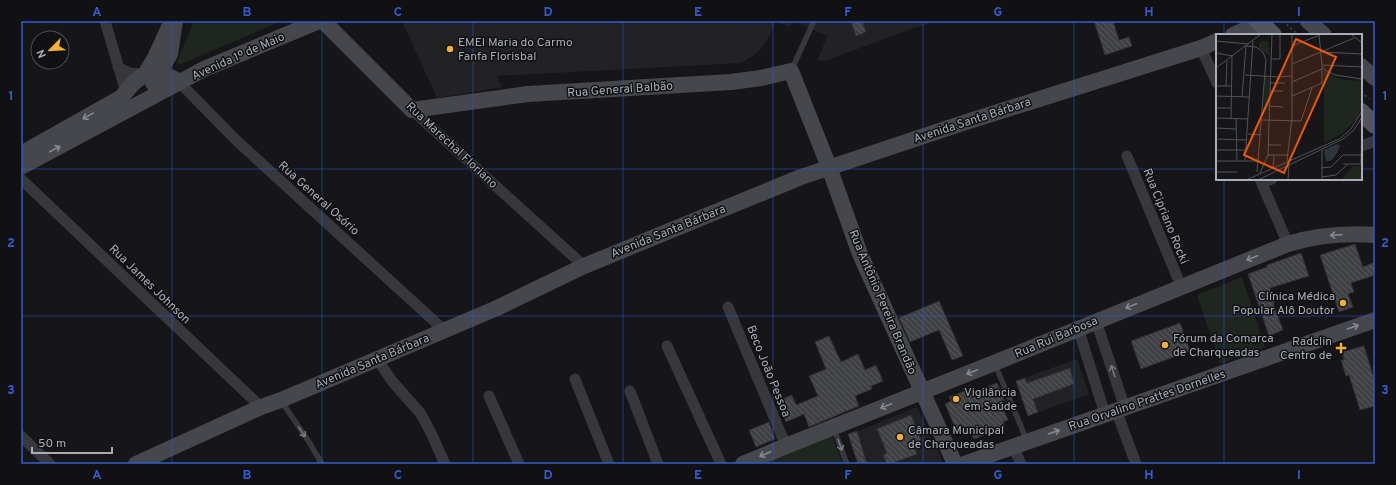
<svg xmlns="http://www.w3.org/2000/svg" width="1396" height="485" font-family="Overpass,sans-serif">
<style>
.built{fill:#222225}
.green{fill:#1e261f}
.building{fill:url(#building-back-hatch);stroke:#303034}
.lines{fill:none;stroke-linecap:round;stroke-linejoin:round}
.path{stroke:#3d3f44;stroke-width:2;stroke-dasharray:2 3;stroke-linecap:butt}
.lane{stroke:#37383d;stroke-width:5.5}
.street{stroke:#37383d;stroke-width:11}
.secondary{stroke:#45474d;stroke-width:16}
.primary{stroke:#53555c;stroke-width:18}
.oneway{stroke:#858993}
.oneway2{stroke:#757881}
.grid{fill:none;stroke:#325cd3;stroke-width:1;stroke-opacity:0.55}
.poi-dot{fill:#f2b134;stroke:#111113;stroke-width:1.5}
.labels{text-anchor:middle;stroke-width:3;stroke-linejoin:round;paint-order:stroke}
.poi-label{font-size:12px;fill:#a8adb8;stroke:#111113;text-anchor:start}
.street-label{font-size:12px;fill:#a8adb8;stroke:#111113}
.inset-road{fill:none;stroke:#505258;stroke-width:1}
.view{fill:#e8590c;fill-opacity:0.15;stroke:#e8590c;stroke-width:2}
.inset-edge{fill:none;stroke:#a8adb8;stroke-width:2}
.neatline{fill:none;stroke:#325cd3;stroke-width:1.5}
.grid-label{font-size:13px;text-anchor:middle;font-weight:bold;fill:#325cd3}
</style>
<defs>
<pattern id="building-back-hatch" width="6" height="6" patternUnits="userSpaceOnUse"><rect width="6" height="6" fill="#404145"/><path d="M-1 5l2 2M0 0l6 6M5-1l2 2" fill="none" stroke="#595a5e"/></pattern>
</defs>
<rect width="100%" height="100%" fill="#161618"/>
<!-- built -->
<path class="built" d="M402,21H938L911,29L825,61L818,60L827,36L793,21L790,27L776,22L770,35L761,49L751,57L740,63L497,76L502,87L437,98Z
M1077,359L1089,394L1028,416L1016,381Z
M917,407L943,462L937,464H857L858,463L848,434L866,428Z"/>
<!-- green -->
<path class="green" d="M194,21H282L179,65L177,61Z
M1242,277L1265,347L1220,364L1197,295Z
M832,436L843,464H761Z"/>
<!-- building -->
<path class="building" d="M851,21H862L866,32L856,36Z
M1094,21H1113L1119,40L1129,37L1132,46L1105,55Z
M1355,244L1363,267L1375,262V275L1351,283L1354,292L1348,294L1353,307L1339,312L1320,255Z
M1301,253L1309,276L1270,288L1275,302L1273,303L1283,330L1269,336L1248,274L1267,267V265Z
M939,301L963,356L952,360L939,330L910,342L899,318Z
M1180,323L1190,351L1141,369L1131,341Z
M829,336L841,362L858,354L865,370L876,365L883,381L871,386L872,389L855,396L859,406L842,413L809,427L804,414L786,422L778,401L792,395L796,405L818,396L809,376L826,369L815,342Z
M1364,346L1375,382V406L1360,410L1349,375L1346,376L1341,360H1344L1342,352Z
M1070,368L1074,384L1033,399L1038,412L1028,416L1016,381L1025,378L1027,383Z
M997,383L1005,402L1001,404L1008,420L1003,422L1005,426L974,439L969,430L958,434L945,404L951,401L949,397L970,389L972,393Z
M911,415L921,440L918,441L920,447H918L919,449L915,450L917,454L890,464H887L883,455L887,453L877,429Z
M769,422L775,439L756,447L749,430Z
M857,431L867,464H858L848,434Z"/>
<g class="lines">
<!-- path -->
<path class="path" d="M1283,21L1298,35
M1361,92L1369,99"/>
<!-- lane -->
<path class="lane" d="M791,71L814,21
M995,364L1027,441
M282,402L309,442L322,464
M834,429L847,464"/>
<!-- street -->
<path class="street" d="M105,21L126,92
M1201,48L1217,83
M118,67L129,73L145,74
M179,82L237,141L444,330
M412,110L584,266
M1361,146L1375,141
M1127,156L1181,286
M21,179L261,407
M1260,179L1288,244
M1262,183L1272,179
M728,307L786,446
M1096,321L1125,408
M1078,328L1105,414
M667,346L721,464
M377,359L392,381L421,414L431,433L445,464
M575,379L609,464
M630,391L658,464
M489,396L519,464
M1116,410L1136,464
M21,436L50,464
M1013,446L1021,464"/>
<!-- secondary -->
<path class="secondary" d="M323,21L412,110L528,94L731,82L761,78L791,71L829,167L860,254L955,464
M1308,21L1324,35
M1233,35L1260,23
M1361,66L1375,78
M147,71L155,58L169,27
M153,83L170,54L175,21
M21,154L122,97C138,74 153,64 179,82
M21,167L204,69L319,21
M136,464L261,407L281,400L497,308L584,266L801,177L960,124L1201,48L1217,41
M743,464L786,446L994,363L1288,244C1317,235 1345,233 1375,235
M964,464L1375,320"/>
<!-- primary -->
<path class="primary" d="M1258,21L1273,35
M1361,112L1375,125"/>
</g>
<!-- one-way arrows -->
<defs><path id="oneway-shaft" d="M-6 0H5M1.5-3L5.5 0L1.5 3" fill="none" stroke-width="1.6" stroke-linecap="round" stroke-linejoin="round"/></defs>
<g class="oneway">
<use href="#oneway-shaft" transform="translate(88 116) rotate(151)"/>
<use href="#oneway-shaft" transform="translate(55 149) rotate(-28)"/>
<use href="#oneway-shaft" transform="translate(1336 235) rotate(177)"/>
<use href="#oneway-shaft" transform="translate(1252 258) rotate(158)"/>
<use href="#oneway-shaft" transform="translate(1131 306) rotate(158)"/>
<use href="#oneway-shaft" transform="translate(1353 327) rotate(-19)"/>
<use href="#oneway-shaft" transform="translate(972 372) rotate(158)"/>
<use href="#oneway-shaft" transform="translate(886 406) rotate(158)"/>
<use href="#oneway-shaft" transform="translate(1054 432) rotate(-19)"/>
<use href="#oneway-shaft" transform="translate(765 454) rotate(157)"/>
</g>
<g class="oneway2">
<use href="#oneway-shaft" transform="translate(1113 371) rotate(-108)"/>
<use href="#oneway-shaft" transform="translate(302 432) rotate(56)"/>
<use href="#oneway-shaft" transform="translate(840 445) rotate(71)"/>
</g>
<!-- grid -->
<path class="grid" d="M172,21V464M322,21V464M473,21V464M623,21V464M773,21V464M923,21V464M1074,21V464M1224,21V35M21,169H1217M1361,169H1375M1224,179V464M21,316H1375"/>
<!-- markers -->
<g class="poi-dot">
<circle cx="450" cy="49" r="4"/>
<circle cx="1343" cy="303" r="4"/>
<circle cx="1165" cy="345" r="4"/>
<path d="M1339 342h4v4h4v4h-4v4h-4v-4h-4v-4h4z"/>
<circle cx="956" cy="399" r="4"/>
<circle cx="900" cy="437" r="4"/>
</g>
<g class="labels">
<!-- poi labels -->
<g class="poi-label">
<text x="458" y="46">EMEI Maria do Carmo<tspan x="458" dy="14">Fanfa Florisbal</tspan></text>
<text x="1335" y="300" text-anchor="end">Clínica Médica<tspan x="1335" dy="14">Popular Alô Doutor</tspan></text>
<text x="1173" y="342">Fórum da Comarca<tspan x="1173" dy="14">de Charqueadas</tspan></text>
<text x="1332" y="345" text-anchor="end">Radclin<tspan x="1332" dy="14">Centro de</tspan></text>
<text x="964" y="396">Vigilância<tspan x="964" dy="14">em Saúde</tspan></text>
<text x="908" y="434">Câmara Municipal<tspan x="908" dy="14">de Charqueadas</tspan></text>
</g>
<!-- street labels -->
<g class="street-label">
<text transform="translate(238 56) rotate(-24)" y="4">Avenida 1º de Maio</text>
<text transform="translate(620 89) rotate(-4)" y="4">Rua General Balbão</text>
<text transform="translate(972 120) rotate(-18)" y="4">Avenida Santa Bárbara</text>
<text transform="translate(452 145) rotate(43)" y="4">Rua Marechal Floriano</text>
<text transform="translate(319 198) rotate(42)" y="4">Rua General Osório</text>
<text transform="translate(1166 216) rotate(68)" y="4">Rua Cipriano Rocki</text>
<text transform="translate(668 231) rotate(-22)" y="4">Avenida Santa Bárbara</text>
<text transform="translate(150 284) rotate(44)" y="4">Rua James Johnson</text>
<text transform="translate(883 302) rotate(67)" y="4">Rua Antônio Pereira Brandão</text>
<text transform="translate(1056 337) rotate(-23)" y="4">Rua Rui Barbosa</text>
<text transform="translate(372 361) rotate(-23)" y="4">Avenida Santa Bárbara</text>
<text transform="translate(769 371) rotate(68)" y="4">Beco João Pessoa</text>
<text transform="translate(1147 400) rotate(-19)" y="4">Rua Orvalino Prattes Dornelles</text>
</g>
</g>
<!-- overview -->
<g transform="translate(1216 34)">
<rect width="146" height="146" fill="#161618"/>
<path d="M47,7H52L54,22L43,14V9ZM108,36L123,45L146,47V74L141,84L126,100L108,109ZM49,43L54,44L53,76H47ZM137,132H146V146H125Z" fill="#1e261f"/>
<path d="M121,110L124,112L121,119L116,126L110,128L108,116Z" fill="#2c353c"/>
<path class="inset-road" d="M103,0L106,32L109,36L119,41L146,45M135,0L146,9M0,7L33,10M76,12L104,1M146,15V37M106,18L146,20M0,19L17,22M55,25H64V0M76,30L138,4M107,31L146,33M0,34L45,0M29,41L63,43L76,42M76,48L106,35M54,49H69M0,52H15M10,52L11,27M54,57H67M0,62L33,63M76,62L106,49V33M26,63L30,12L40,13L47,18L50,26L41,138M54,72L67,73M0,74H15M0,84L32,85M15,84L16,23M20,84L21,127M46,86L85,87L96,54M0,94L20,95M32,100L45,101M0,105L31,106M52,111H65M0,116H30M52,121H72M0,127H42M29,127L37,7M71,127L76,83V0M127,130H145L146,87M57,134L58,122M105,134L115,133L127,121H146M0,138H21M44,139L52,121L56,0M106,143L120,141L131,131M30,146L123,105L135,95L146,77M42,146L127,105L138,96L146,83M72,146L73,130M106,146V115"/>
<path class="view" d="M80,5L120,23L68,139L28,121Z"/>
<rect width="146" height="146" class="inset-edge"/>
</g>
<!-- border -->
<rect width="1396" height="485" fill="none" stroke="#111113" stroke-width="44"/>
<!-- north arrow -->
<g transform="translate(50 50) rotate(246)"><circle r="19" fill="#111113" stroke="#4d4f55"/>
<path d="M0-3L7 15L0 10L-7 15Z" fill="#f2b134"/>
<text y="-6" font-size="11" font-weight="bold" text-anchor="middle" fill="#a8adb8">N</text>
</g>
<!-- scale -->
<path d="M32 447v6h80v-6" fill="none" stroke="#a8adb8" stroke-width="2"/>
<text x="38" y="447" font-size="12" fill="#a8adb8" stroke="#111113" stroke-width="3" paint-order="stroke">50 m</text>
<rect x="22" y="22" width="1352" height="441" class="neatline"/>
<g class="grid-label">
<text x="97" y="16">A</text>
<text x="247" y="16">B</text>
<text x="398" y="16">C</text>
<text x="548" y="16">D</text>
<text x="698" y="16">E</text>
<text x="848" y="16">F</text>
<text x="998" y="16">G</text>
<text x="1149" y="16">H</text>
<text x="1299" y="16">I</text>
<text x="11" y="100">1</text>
<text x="1385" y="100">1</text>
<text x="11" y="247">2</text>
<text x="1385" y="247">2</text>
<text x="11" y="394">3</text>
<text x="1385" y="394">3</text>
<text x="97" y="479">A</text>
<text x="247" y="479">B</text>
<text x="398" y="479">C</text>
<text x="548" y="479">D</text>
<text x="698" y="479">E</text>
<text x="848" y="479">F</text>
<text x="998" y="479">G</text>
<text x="1149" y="479">H</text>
<text x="1299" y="479">I</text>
</g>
</svg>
